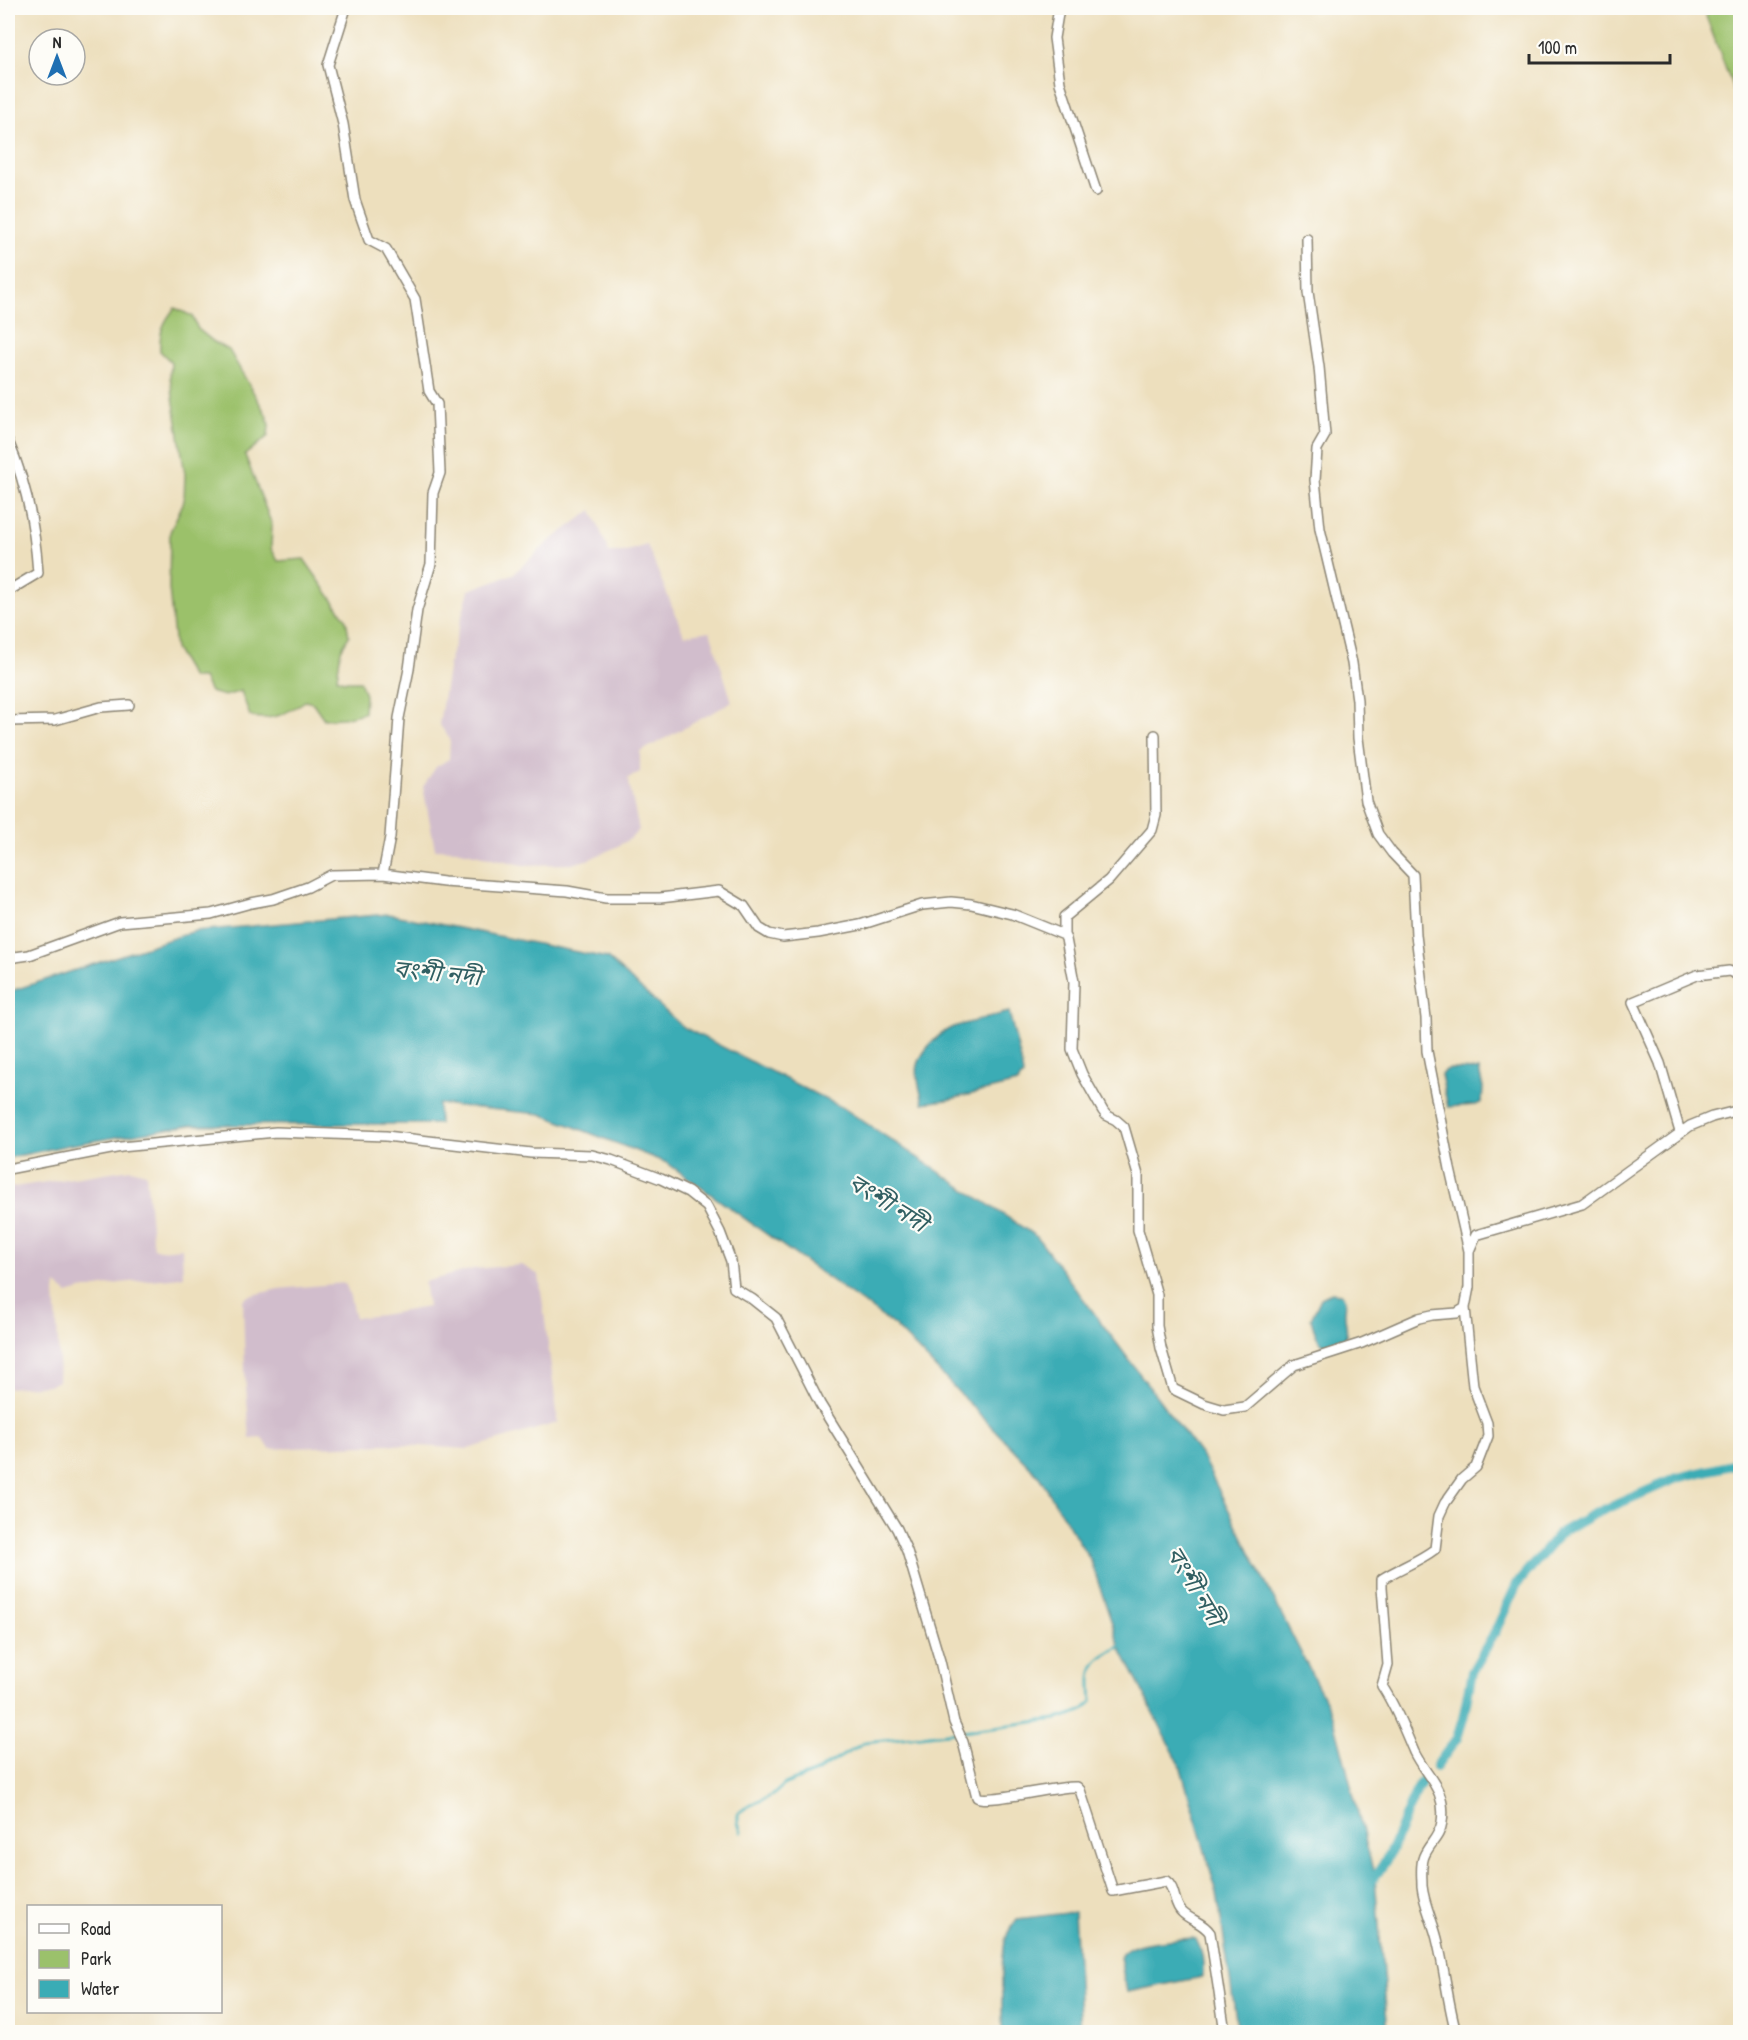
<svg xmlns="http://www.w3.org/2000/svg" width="1748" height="2040" font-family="'Patrick Hand','Noto Sans Bengali',sans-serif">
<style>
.industrial{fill:#d1bdcc}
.green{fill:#9bc16b;stroke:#63764b;stroke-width:1.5}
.water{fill:#3aacb5;stroke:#326c70;stroke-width:1.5}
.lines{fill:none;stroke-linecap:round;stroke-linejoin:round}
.stream{stroke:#3aacb5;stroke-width:3}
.canal{stroke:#3aacb5;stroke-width:10}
.street-casing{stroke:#8c8574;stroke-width:12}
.street{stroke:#fff;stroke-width:9}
.labels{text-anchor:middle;stroke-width:4.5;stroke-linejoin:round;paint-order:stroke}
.water-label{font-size:24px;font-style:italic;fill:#315f62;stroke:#fdfcf7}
</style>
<rect width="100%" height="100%" fill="#fdfcf7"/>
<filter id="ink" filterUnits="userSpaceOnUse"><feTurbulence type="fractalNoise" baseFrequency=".0167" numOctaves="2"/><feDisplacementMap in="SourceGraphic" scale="12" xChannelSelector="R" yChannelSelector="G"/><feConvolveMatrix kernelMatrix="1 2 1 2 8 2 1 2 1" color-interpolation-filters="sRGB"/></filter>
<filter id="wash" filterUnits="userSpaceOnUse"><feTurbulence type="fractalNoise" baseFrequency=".008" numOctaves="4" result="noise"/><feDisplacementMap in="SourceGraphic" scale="24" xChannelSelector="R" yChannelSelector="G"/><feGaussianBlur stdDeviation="1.35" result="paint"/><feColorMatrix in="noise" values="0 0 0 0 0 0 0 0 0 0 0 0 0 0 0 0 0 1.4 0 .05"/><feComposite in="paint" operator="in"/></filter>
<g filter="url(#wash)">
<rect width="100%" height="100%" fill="#eddfbd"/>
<!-- industrial -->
<path class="industrial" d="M592,510L609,552H623L647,545L684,635L710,631L732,702L640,752V772L628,778L639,830L630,839L614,848L590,859L572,864L523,865L456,850L435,849L423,787L436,767L449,759L450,739L439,724L449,663L469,590L513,574L550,541Z
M131,1169L146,1173L153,1248L159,1250L182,1248L183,1276L181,1277L120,1283L81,1290L68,1294L56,1285L55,1293L59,1359L58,1381L50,1385L8,1388V1188Z
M522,1265L539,1275L557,1412V1423L468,1449L388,1444L270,1449L262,1438L250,1439L245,1373L243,1300L249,1296L278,1289L345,1283L349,1293L355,1318L381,1315L428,1307L424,1282L473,1269Z"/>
<!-- green -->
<path class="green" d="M1703,8H1740V107Z
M175,308L192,316L198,329L214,342L229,350L267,416L269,425L268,436L245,455L272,525L271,548L278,561L304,559L346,619L349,636L341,650L337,678L344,681H360L365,695L364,713L343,718L324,719L313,703L305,701C288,713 272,722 250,716L241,691L225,696L210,692L203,678H192L175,649L169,588L170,532L184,501L185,474L170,377L171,362L160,351C159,333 163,322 175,308Z"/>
<!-- water -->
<path class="water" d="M389,914L607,958L683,1027L843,1108L1037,1237L1202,1457L1333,1716L1375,1878L1388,2032H1238L1217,1893L1180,1765L1120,1647L1091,1561L1038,1475L895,1326L667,1163L541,1114L438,1104L439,1124L191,1125L69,1145L8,1158V992L195,931Z
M1009,1012L1021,1061L1023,1076L1017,1083L947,1100L923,1103C921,1092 915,1076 918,1065C922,1050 939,1033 953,1027Z
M1451,1069L1479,1070L1483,1088L1482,1102L1476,1105L1448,1107L1441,1075L1445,1070Z
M1331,1293L1342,1294C1346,1300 1346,1304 1345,1312C1344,1319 1348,1328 1346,1335C1343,1348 1328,1350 1320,1341C1315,1336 1313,1326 1311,1319L1321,1298Z
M1074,1912L1081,2032H1002C1003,2010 999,1954 1007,1935C1009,1929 1014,1924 1017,1919Z
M1192,1938L1196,1939C1203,1952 1204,1962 1203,1977L1127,1992L1120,1958C1125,1940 1176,1940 1192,1938Z"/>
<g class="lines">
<!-- stream -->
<path class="stream" d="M962,1731L1057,1719L1082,1711L1092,1702C1089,1668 1090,1660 1122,1646
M741,1832L738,1822V1813L747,1807L773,1795L785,1784L816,1772L865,1742L956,1732"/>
<!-- canal -->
<path class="canal" d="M1436,1767L1457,1738L1463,1719L1472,1672L1495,1632L1517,1584L1560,1533L1592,1515L1677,1478L1740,1463
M1365,1886C1397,1859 1401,1813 1423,1780"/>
</g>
</g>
<g filter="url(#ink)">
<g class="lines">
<!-- street casing -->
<g class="street-casing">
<path id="street" d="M346,8L328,65L343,124L355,200L369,240L386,249L415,299L429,391L437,404L440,473L433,493L431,564L417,610L409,669L399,718L390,837L383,874
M1059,8L1054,38L1060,83L1096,191
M1307,239L1308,292L1319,367L1325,435L1317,449L1315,480L1320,529L1352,663L1357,700L1358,738L1366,801L1378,834L1392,853L1413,875L1416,935L1426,1018L1427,1051L1450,1169L1469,1251
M8,441C27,484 35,527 38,573L8,591
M8,721L55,720L101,707L129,705
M1064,935V917L1109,880L1152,830L1156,815L1155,735
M8,958L29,955L120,922L211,914L251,903L273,899L308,887L331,875L383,874L444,882L567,891L606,898H660L719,891L744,906L759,928L769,934L783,937L818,933L860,925L922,905L951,902L971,904L1012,914L1064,935L1066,939L1074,982L1072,1049L1082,1074L1103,1111L1106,1115L1116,1120L1124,1127L1138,1175V1230L1157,1295V1326L1161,1348L1173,1389L1204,1404L1224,1410L1245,1407L1294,1365L1362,1343L1419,1318L1432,1315L1457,1313L1465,1308
M1680,1132L1660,1063L1633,1002L1697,975L1729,971L1740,976
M8,1169L121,1147L276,1132L386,1136L531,1153L592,1155L611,1160L661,1179L688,1192L707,1207L720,1232L731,1261L734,1288L752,1299L776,1318L820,1404L897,1529L907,1551L940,1661L954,1722L963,1742L977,1797C989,1804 1057,1785 1077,1787L1080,1790L1113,1891L1166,1881C1176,1888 1173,1904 1182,1912C1191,1921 1203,1922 1210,1933L1225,2032
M1456,2032C1448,2003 1445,1973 1438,1943C1434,1923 1424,1906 1422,1886C1422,1876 1420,1863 1425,1854C1431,1842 1440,1836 1442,1822C1447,1789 1426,1777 1414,1752C1404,1729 1396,1707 1382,1686L1388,1665L1382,1587V1579C1399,1568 1418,1562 1435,1549L1439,1516L1445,1503L1462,1479L1476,1467L1488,1436L1487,1423L1473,1386L1465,1308L1469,1287V1251L1476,1235L1582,1204L1690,1126L1712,1117L1740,1110"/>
</g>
<!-- street -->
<use href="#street" class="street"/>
</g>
</g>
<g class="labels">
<!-- water labels -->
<g class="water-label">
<text transform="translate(437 973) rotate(6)" y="8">বংশী নদী</text>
<text transform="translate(888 1203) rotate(32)" y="8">বংশী নদী</text>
<text transform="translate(1195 1586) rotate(59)" y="8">বংশী নদী</text>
</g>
</g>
<!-- margin -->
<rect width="1748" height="2040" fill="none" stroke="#fdfcf7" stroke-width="30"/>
<!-- legend -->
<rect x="27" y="1905" width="195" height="108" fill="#fdfcf7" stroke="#a9a8a5" stroke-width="1.5"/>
<rect x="39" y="1924" width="30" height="9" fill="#ffffff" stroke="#a9a8a5" stroke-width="1.5"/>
<text x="81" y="1935" font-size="18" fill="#2b2b2b">Road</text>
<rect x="39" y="1950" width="30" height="18" fill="#9bc16b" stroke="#a9a8a5" stroke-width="1.5"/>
<text x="81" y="1965" font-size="18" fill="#2b2b2b">Park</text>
<rect x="39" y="1980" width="30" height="18" fill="#3aacb5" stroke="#a9a8a5" stroke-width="1.5"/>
<text x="81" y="1995" font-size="18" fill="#2b2b2b">Water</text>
<!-- north arrow -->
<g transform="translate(57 57)"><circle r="28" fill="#fdfcf7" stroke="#a9a8a5" stroke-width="1.5"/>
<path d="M0-4.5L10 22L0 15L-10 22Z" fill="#1f6fb2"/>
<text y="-9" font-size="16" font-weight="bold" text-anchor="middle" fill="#2b2b2b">N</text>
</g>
<!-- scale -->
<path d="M1529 54v9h141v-9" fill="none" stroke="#2b2b2b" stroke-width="3"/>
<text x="1538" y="54" font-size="18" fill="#2b2b2b" stroke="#fdfcf7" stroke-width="4.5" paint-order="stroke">100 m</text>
</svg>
